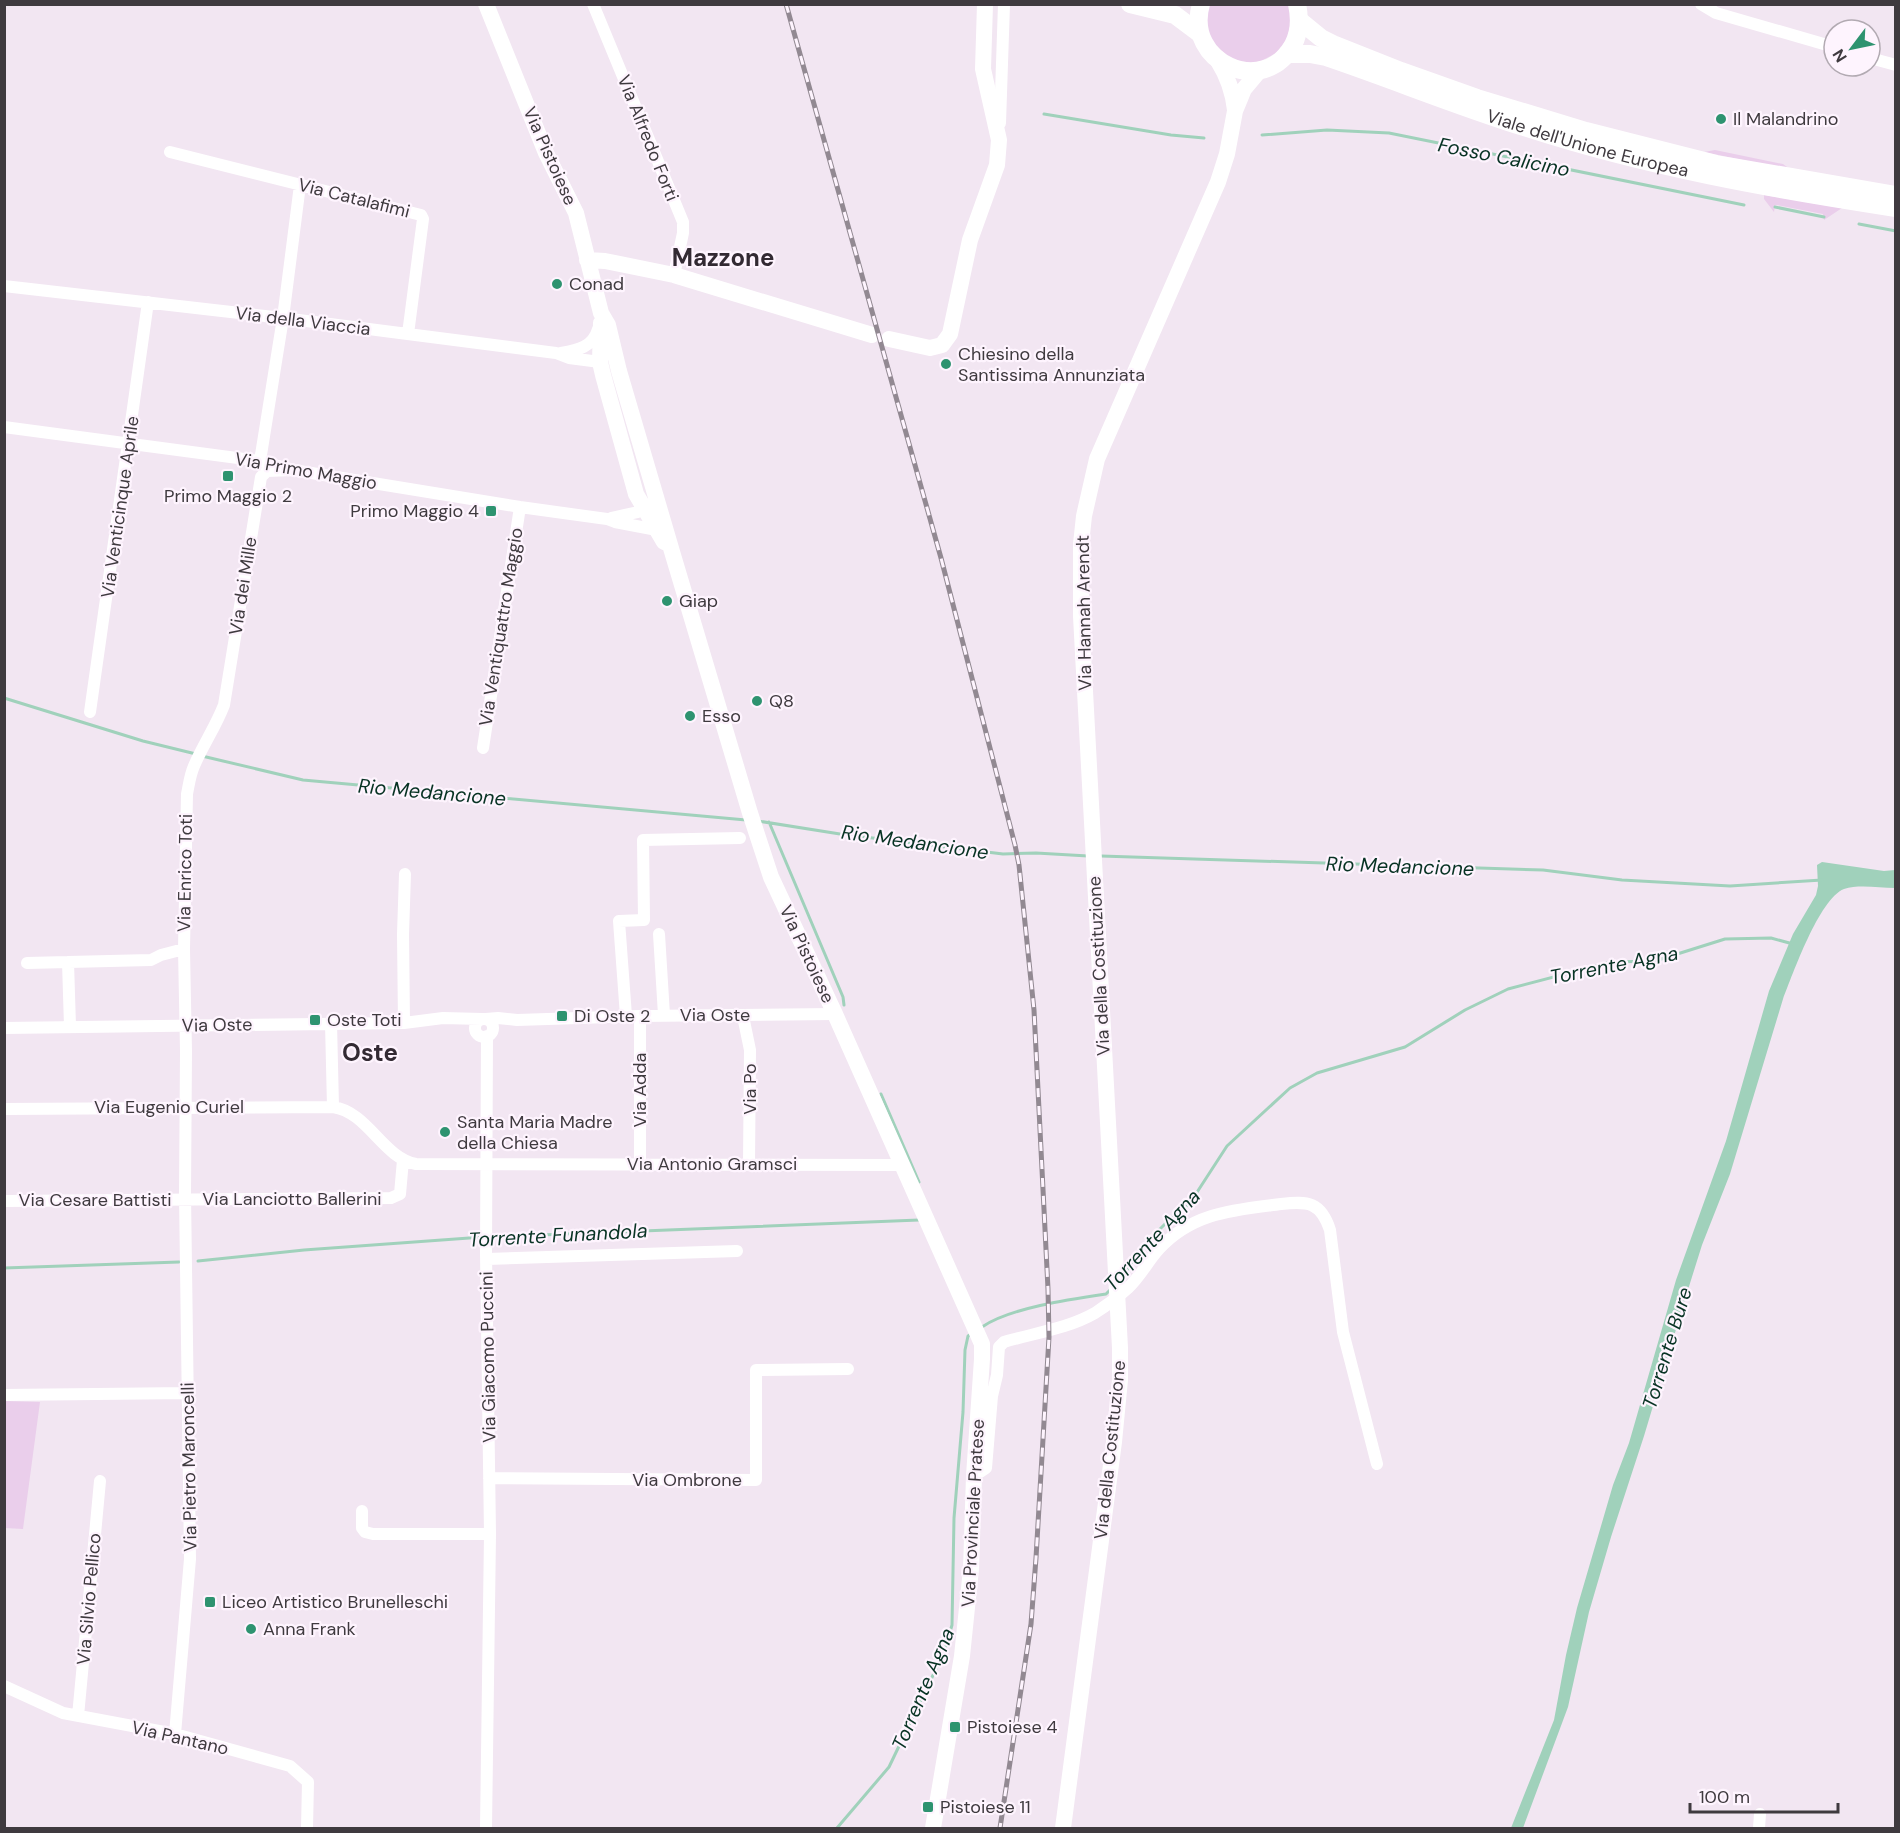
<svg xmlns="http://www.w3.org/2000/svg" width="1900" height="1833" font-family="'DM Sans',sans-serif">
<style>
.green{fill:#eaceeb}
.water{fill:#a0d1bb}
.lines{fill:none;stroke-linecap:round;stroke-linejoin:round}
.stream{stroke:#a0d1bb;stroke-width:3}
.street{stroke:#fff;stroke-width:12}
.secondary{stroke:#fff;stroke-width:16}
.primary{stroke:#fff;stroke-width:18}
.rail-casing{stroke:#928992;stroke-width:5}
.rail{stroke:#fef4fe;stroke-width:3;stroke-dasharray:9;stroke-linecap:butt}
.poi-dot{fill:#2e9370;stroke:#fef4fe;stroke-width:2}
.labels{text-anchor:middle;stroke-width:4.5;stroke-linejoin:round;paint-order:stroke}
.poi-label{font-size:18px;fill:#3f3a3f;stroke:#fef4fe;text-anchor:start}
.street-label{font-size:18px;fill:#3f3a3f;stroke:#fef4fe}
.water-label{font-size:20px;font-style:italic;fill:#083324;stroke:#fef4fe}
.district-label{font-size:24px;font-weight:bold;fill:#332a33;stroke:#fef4fe}
</style>
<rect width="100%" height="100%" fill="#f2e6f2"/>
<!-- green -->
<path class="green" d="M1289,4L1291,22L1287,39L1276,53L1261,61L1254,63L1232,60L1210,40L1205,11L1207,5Z
M1715,150L1783,164L1791,170L1704,152Z
M1764,195L1842,208L1824,220L1823,214L1777,205H1775L1774,212L1764,199Z
M4,1401L40,1402L23,1529L5,1528Z"/>
<!-- water -->
<path class="water" d="M1822,862L1884,871L1895,870V888C1879,888 1859,884 1844,889C1819,899 1793,974 1783,999L1730,1174L1702,1245L1686,1296L1644,1436L1611,1537L1589,1612L1568,1707L1523,1828H1511L1554,1720L1566,1655L1577,1608L1613,1485L1629,1443L1676,1280L1726,1141L1769,991L1793,934L1816,895L1818,886L1817,865Z"/>
<g class="lines">
<!-- stream -->
<path class="stream" d="M1044,114L1171,135L1204,138
M1262,135L1327,130L1389,133L1744,205
M1775,207L1824,217
M1859,224L1896,231
M4,698L143,741L196,754
M202,756L303,780L746,820
M758,821L840,834L1003,854L1036,853L1088,856
M769,822L843,997L844,1005
M1101,856L1543,870L1622,880L1730,886L1822,880
M881,1094L919,1182
M489,1237L919,1220
M198,1261L304,1250L483,1237
M4,1268L179,1262
M1123,1277L1141,1248L1167,1222L1190,1203L1227,1146L1290,1088L1317,1073L1405,1047L1465,1010L1508,989L1611,962L1655,961L1725,939L1771,938L1793,944
M982,1327C1009,1308 1072,1299 1106,1294L1112,1288
M837,1828L889,1767L936,1669L946,1646L952,1625L954,1518L963,1412L965,1350L968,1336L971,1334"/>
<!-- street -->
<path class="street" d="M593,4L683,222V233L674,275
M1701,4L1716,13L1834,47
M1870,58L1896,65
M1000,123L1004,4
M170,152L421,215L423,219L408,334
M4,286L283,318L556,353L569,358L600,362
M561,353C578,350 593,347 598,329
M4,427L260,461L293,470L520,507L607,519L615,522L657,530
M260,461L283,318L300,185
M611,518L638,512L643,505
M90,712L148,302
M483,748L520,507
M659,934L664,1015
M27,963L68,962
M745,1015L744,1021L750,1050L749,1163
M626,1016L619,921L644,920L643,840L740,838
M640,1016V1164
M475 1028a9 9 0 1 1 18 0a9 9 0 1 1-18 0Z
M486,1019L498,1018L517,1020L640,1016L835,1014
M331,1023L333,1107
M404,1023L403,934L405,874
M70,1026L68,962L151,960L161,955L184,949
M4,1028L404,1023L443,1018L482,1019
M4,1109L333,1107C368,1112 383,1158 416,1164L902,1165
M4,1201L391,1198L400,1194L403,1160
M487,1259L737,1251
M4,1395L188,1393
M974,1476L986,1468L992,1396L997,1375L999,1347L1004,1342C1034,1333 1067,1329 1095,1313C1106,1306 1118,1297 1128,1288C1140,1277 1148,1261 1159,1249C1193,1212 1235,1210 1281,1204C1308,1201 1321,1202 1330,1230L1343,1332L1377,1464
M489,1478L756,1480V1370L848,1369
M362,1511V1528L365,1532L373,1534H490
M4,1686L63,1713L175,1734L290,1766L308,1782L307,1828
M78,1716L100,1481
M175,1734L190,1559L185,1194L186,1051L184,949L187,794C189,784 190,775 194,766C203,745 216,726 224,705L261,477L267,471L293,470
M486,1828L490,1534L486,1253L487,1036
M1759,1828L1760,1814"/>
<!-- secondary -->
<path class="secondary" d="M486,4L546,153L576,213L601,313L608,325L619,371L673,555L750,813L771,877L835,1014L982,1344V1359L974,1476L971,1569L962,1656L933,1828
M1218,61C1228,77 1233,91 1235,110
M587,260L605,261L674,275L872,335
M601,323L600,362L603,375L636,494L664,542
M889,339L930,348L942,345L950,334L970,240L997,165L999,140L983,69L985,4
M1063,1828L1114,1442L1120,1380V1348L1081,616V544L1084,516L1097,459L1218,182L1227,154L1235,111L1240,99L1244,89L1260,70"/>
<!-- primary -->
<g class="primary">
<path d="M1130,4L1175,15L1199,33"/>
<path d="M1201,4C1184,63 1264,98 1293,45C1300,32 1300,18 1297,4"/>
<path d="M1299,20L1321,38L1333,44L1401,71L1477,98L1586,131L1716,164L1896,195"/>
<path id="s1" d="M1287,54H1310L1326,57C1394,80 1459,107 1527,128C1647,167 1771,189 1896,208"/>
</g>
<!-- rail casing -->
<g class="rail-casing">
<path id="rail" d="M786,4L941,558L1015,845L1019,865L1034,1010L1048,1289L1049,1337L1036,1558L1031,1624L1000,1828"/>
</g>
<!-- rail -->
<use href="#rail" class="rail"/>
</g>
<!-- markers -->
<g class="poi-dot">
<circle cx="1721" cy="119" r="6"/>
<circle cx="557" cy="284" r="6"/>
<circle cx="946" cy="364" r="6"/>
<rect x="222" y="470" width="12" height="12" rx="3"/>
<rect x="485" y="505" width="12" height="12" rx="3"/>
<circle cx="667" cy="601" r="6"/>
<circle cx="757" cy="701" r="6"/>
<circle cx="690" cy="716" r="6"/>
<rect x="556" y="1010" width="12" height="12" rx="3"/>
<rect x="309" y="1014" width="12" height="12" rx="3"/>
<circle cx="445" cy="1132" r="6"/>
<rect x="204" y="1596" width="12" height="12" rx="3"/>
<circle cx="251" cy="1629" r="6"/>
<rect x="949" y="1721" width="12" height="12" rx="3"/>
<rect x="922" y="1801" width="12" height="12" rx="3"/>
</g>
<g class="labels">
<!-- poi labels -->
<g class="poi-label">
<text x="1733" y="125">Il Malandrino</text>
<text x="569" y="290">Conad</text>
<text x="958" y="360">Chiesino della<tspan x="958" dy="21">Santissima Annunziata</tspan></text>
<text x="228" y="502" text-anchor="middle">Primo Maggio 2</text>
<text x="479" y="517" text-anchor="end">Primo Maggio 4</text>
<text x="679" y="607">Giap</text>
<text x="769" y="707">Q8</text>
<text x="702" y="722">Esso</text>
<text x="574" y="1022">Di Oste 2</text>
<text x="327" y="1026">Oste Toti</text>
<text x="457" y="1128">Santa Maria Madre<tspan x="457" dy="21">della Chiesa</tspan></text>
<text x="222" y="1608">Liceo Artistico Brunelleschi</text>
<text x="263" y="1635">Anna Frank</text>
<text x="967" y="1733">Pistoiese 4</text>
<text x="940" y="1813">Pistoiese 11</text>
</g>
<!-- street labels -->
<g class="street-label">
<text transform="translate(648 138) rotate(68)" y="6">Via Alfredo Forti</text>
<text dy="6" stroke="none"><textPath href="#s1" startOffset="315">Viale dell'Unione Europea</textPath></text>
<text transform="translate(550 156) rotate(66)" y="6">Via Pistoiese</text>
<text transform="translate(354 198) rotate(14)" y="6">Via Catalafimi</text>
<text transform="translate(303 321) rotate(7)" y="6">Via della Viaccia</text>
<text transform="translate(306 471) rotate(10)" y="6">Via Primo Maggio</text>
<text transform="translate(120 507) rotate(-82)" y="6">Via Venticinque Aprile</text>
<text transform="translate(243 586) rotate(-81)" y="6">Via dei Mille</text>
<text transform="translate(1084 613) rotate(-91)" y="6">Via Hannah Arendt</text>
<text transform="translate(501 627) rotate(-81)" y="6">Via Ventiquattro Maggio</text>
<text transform="translate(185 873) rotate(-89)" y="6">Via Enrico Toti</text>
<text transform="translate(807 954) rotate(65)" y="6">Via Pistoiese</text>
<text transform="translate(1099 966) rotate(-93)" y="6">Via della Costituzione</text>
<text x="715" y="1021">Via Oste</text>
<text transform="translate(217 1025) rotate(-1)" y="6">Via Oste</text>
<text transform="translate(750 1089) rotate(-90)" y="6">Via Po</text>
<text transform="translate(640 1090) rotate(-90)" y="6">Via Adda</text>
<text x="169" y="1113">Via Eugenio Curiel</text>
<text x="712" y="1170">Via Antonio Gramsci</text>
<text x="292" y="1205">Via Lanciotto Ballerini</text>
<text x="95" y="1206">Via Cesare Battisti</text>
<text transform="translate(488 1357) rotate(-91)" y="6">Via Giacomo Puccini</text>
<text transform="translate(1110 1450) rotate(-84)" y="6">Via della Costituzione</text>
<text transform="translate(189 1467) rotate(-91)" y="6">Via Pietro Maroncelli</text>
<text x="687" y="1486">Via Ombrone</text>
<text transform="translate(973 1513) rotate(-87)" y="6">Via Provinciale Pratese</text>
<text transform="translate(89 1599) rotate(-85)" y="6">Via Silvio Pellico</text>
<text transform="translate(180 1738) rotate(13)" y="6">Via Pantano</text>
</g>
<!-- water labels -->
<g class="water-label">
<text transform="translate(1504 157) rotate(11)" y="7">Fosso Calicino</text>
<text transform="translate(432 792) rotate(5)" y="7">Rio Medancione</text>
<text transform="translate(915 842) rotate(8)" y="7">Rio Medancione</text>
<text transform="translate(1400 866) rotate(2)" y="7">Rio Medancione</text>
<text transform="translate(1614 965) rotate(-11)" y="7">Torrente Agna</text>
<text transform="translate(558 1235) rotate(-3)" y="7">Torrente Funandola</text>
<text transform="translate(1152 1240) rotate(-47)" y="7">Torrente Agna</text>
<text transform="translate(1667 1348) rotate(-73)" y="7">Torrente Bure</text>
<text transform="translate(923 1689) rotate(-67)" y="7">Torrente Agna</text>
</g>
<!-- district labels -->
<g class="district-label">
<text x="723" y="266">Mazzone</text>
<text x="370" y="1061">Oste</text>
</g>
</g>
<!-- border -->
<rect width="1900" height="1833" fill="none" stroke="#3f3a3f" stroke-width="12"/>
<!-- north arrow -->
<g transform="translate(1852 48) rotate(238)"><circle r="28" fill="#fef4fe" stroke="#b2aab2" stroke-width="1.5"/>
<path d="M0-4.5L10 22L0 15L-10 22Z" fill="#2e9370"/>
<text y="-9" font-size="16" font-weight="bold" text-anchor="middle" fill="#3f3a3f">N</text>
</g>
<!-- scale -->
<path d="M1690 1803v9h148v-9" fill="none" stroke="#3f3a3f" stroke-width="3"/>
<text x="1699" y="1803" font-size="18" fill="#3f3a3f" stroke="#fef4fe" stroke-width="4.5" paint-order="stroke">100 m</text>
</svg>
